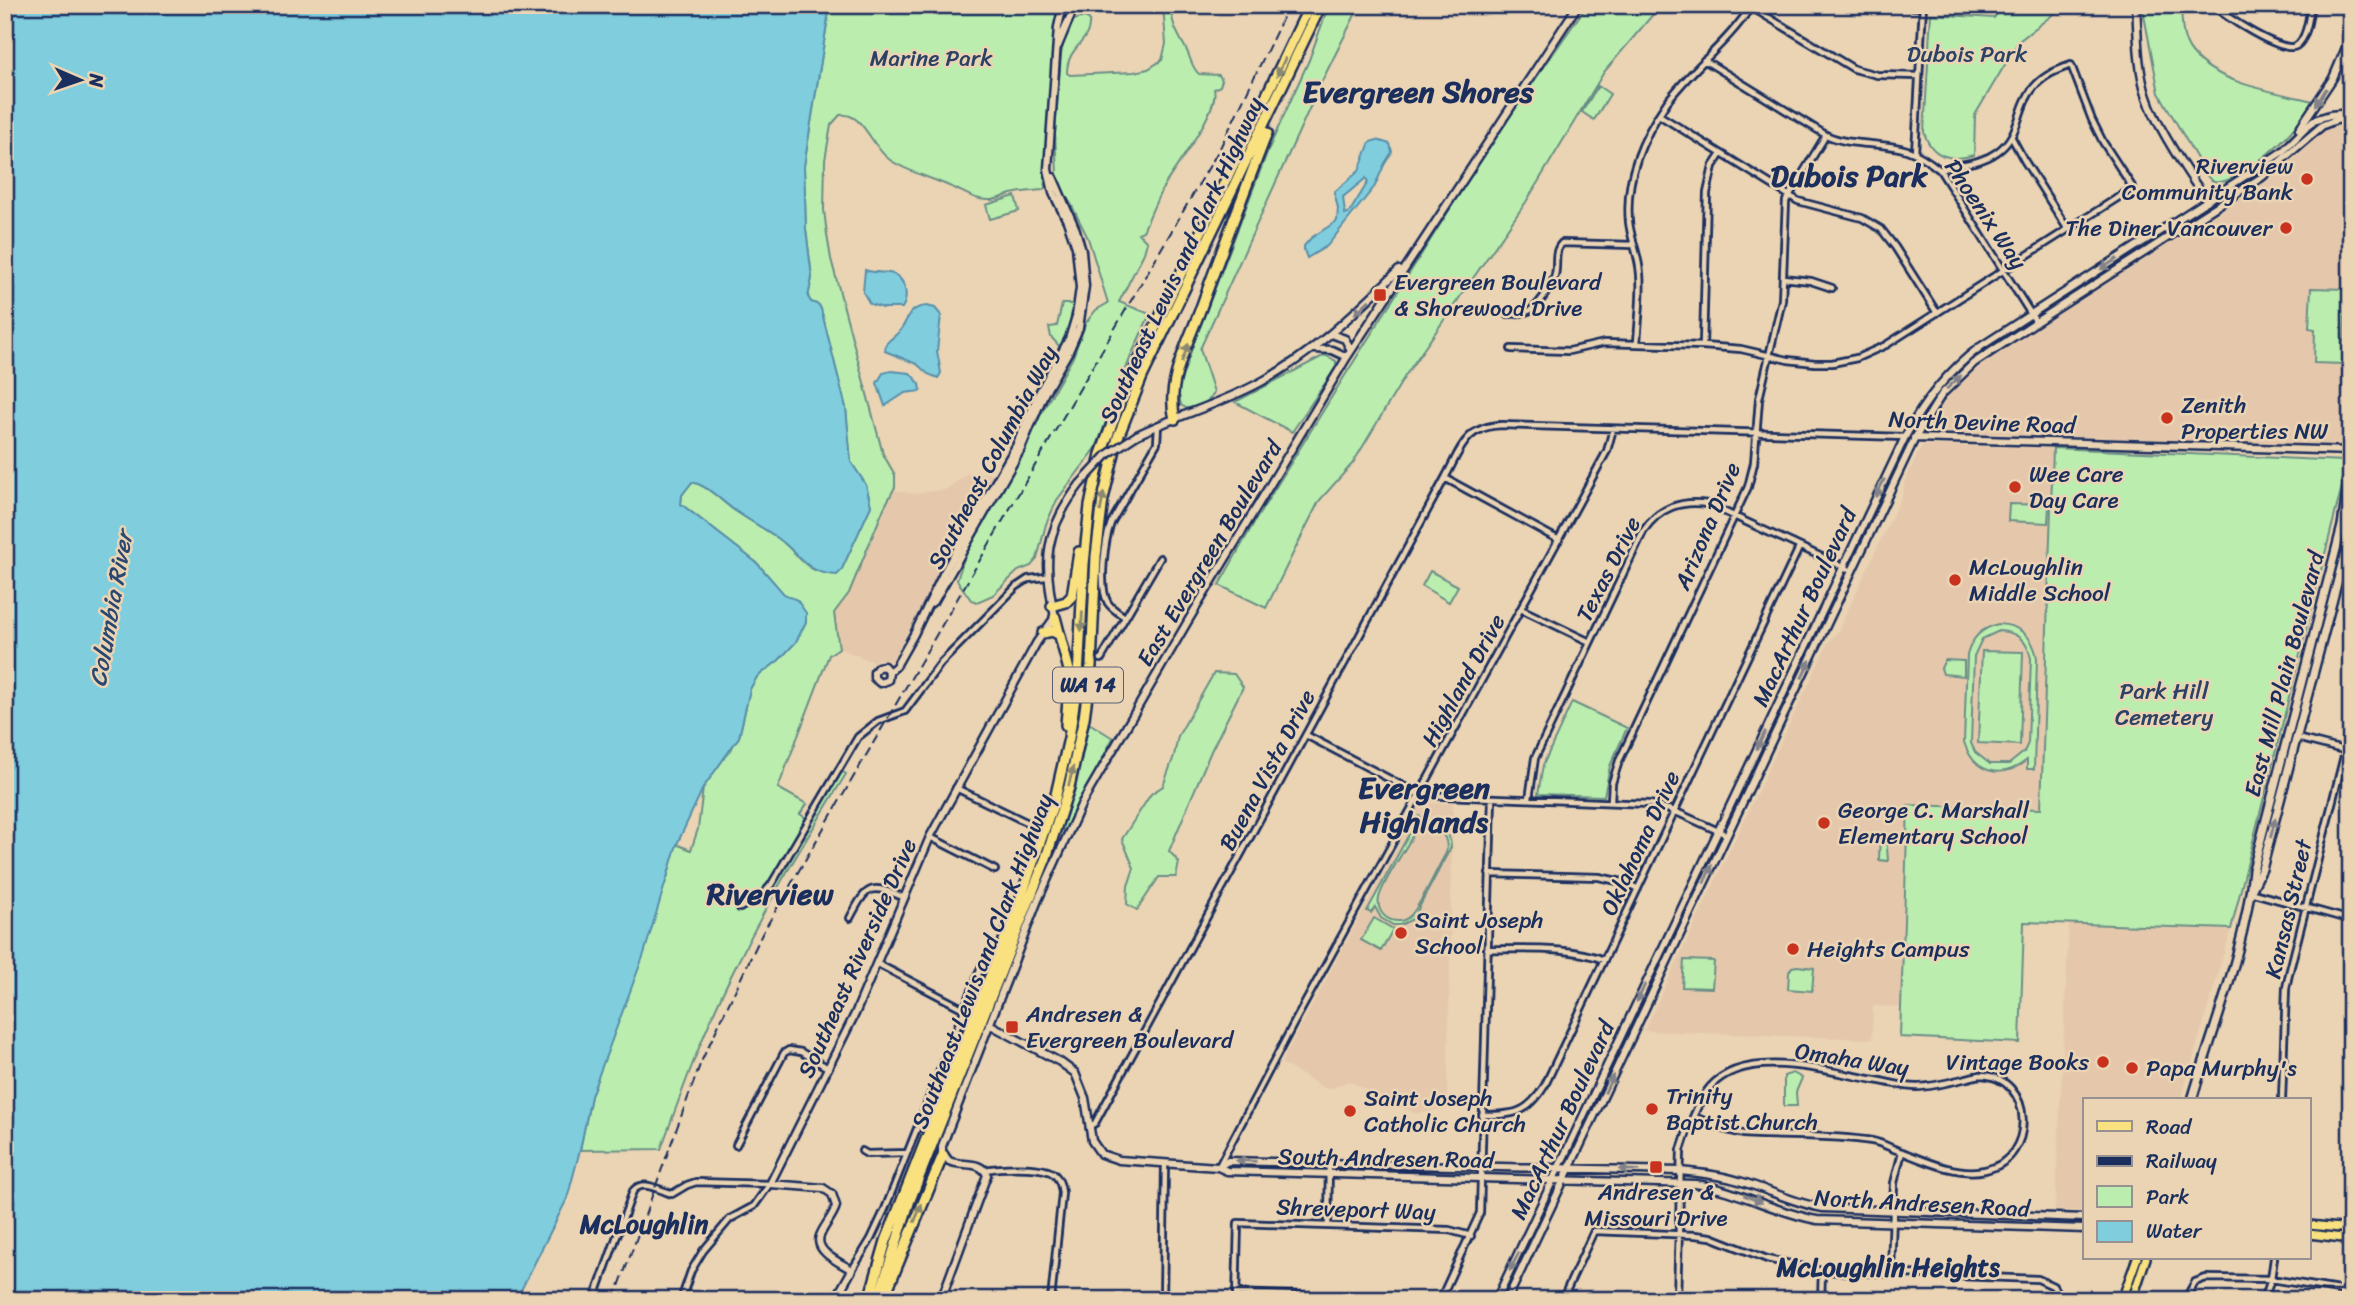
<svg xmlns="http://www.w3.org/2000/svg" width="2356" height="1305" font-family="Sriracha,sans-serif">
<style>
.built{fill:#e5c8ac}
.green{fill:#bbeeae;stroke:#6b8e86;stroke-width:2;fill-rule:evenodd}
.water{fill:#80cedd;stroke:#588eaa;stroke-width:2;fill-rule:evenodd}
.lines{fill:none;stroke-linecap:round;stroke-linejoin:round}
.minor-casing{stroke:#1b2f5e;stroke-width:10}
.tertiary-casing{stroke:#1b2f5e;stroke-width:11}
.secondary-casing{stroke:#1b2f5e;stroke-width:12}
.primary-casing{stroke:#1b2f5e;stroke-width:12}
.motorway-casing{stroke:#1b2f5e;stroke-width:14}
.minor{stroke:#ead4b3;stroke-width:4.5}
.tertiary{stroke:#ead4b3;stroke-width:6}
.secondary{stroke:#ead4b3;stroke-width:7}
.primary{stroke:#fae180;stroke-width:7}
.motorway{stroke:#fae180;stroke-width:9}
.rail{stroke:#1b2f5e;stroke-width:2;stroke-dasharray:10 5;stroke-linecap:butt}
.tertiary-bridge-casing{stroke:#1b2f5e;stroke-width:11;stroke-linecap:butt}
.tertiary-bridge{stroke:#ead4b3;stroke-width:6}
.oneway{fill:#8a886f}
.oneway2{fill:#828288}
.poi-dot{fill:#c8321e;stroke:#ead4b3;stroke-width:2.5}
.labels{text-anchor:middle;stroke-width:5;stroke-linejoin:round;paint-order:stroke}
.shield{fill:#ead4b3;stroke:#596078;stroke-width:2}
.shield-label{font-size:21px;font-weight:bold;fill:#1b2f5e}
.park-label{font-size:23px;fill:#2b4266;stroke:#ead4b3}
.poi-label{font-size:23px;fill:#1b2f5e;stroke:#ead4b3;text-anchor:start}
.street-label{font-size:23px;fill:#1b2f5e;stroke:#ead4b3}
.water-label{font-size:24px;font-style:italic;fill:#2a4771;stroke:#ead4b3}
.quarter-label{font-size:26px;font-weight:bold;fill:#1b2f5e;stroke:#ead4b3}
.district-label{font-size:30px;font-weight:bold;fill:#1b2f5e;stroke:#ead4b3}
</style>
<rect width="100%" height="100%" fill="#ead4b3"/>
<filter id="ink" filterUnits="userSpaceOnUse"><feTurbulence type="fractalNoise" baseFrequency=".0143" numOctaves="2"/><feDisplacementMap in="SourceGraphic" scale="14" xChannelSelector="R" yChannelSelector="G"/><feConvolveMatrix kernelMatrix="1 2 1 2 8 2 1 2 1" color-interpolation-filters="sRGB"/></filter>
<g filter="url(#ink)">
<!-- built -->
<path class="built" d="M2351,121V340L2348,442L2346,446L1933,432L1929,430V425L1948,396L1968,376L1994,355L2263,184L2285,166L2323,129L2332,125Z
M1922,445L2053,448L2041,809L1908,805L1901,1007L1873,1006L1872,1039L1644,1031L1828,643L1838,631L1903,493L1904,483Z
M968,473H998L939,574L893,660L890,662L879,659L873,662L839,648L834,613L849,592L893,490L914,494L947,489Z
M1421,803H1453L1447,1108L1416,1114L1349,1081L1328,1090L1281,1063Z
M2069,924L2231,929L2181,1100H2085V1211L2055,1210Z"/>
<!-- green -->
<path class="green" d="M830,5H1062C1053,38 1051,70 1050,104C1048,132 1043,159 1045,187L1043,190C1033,191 1021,191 1011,194C1004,196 997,200 990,200C975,201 963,191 949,186C929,177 908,172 890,160C871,147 863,111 840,115L831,125L825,160L824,210L827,235L831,259L883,454L895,475V487L884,508L849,593L834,613L839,648L829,655L778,788L807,804L800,814L806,818L836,768L846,774C807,838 767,902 734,970C705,1027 683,1088 661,1149L580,1150L591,1096L668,875L676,844L691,850L698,829L703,788L739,737L750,689L757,677L779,660L796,642L784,595L775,584L757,563L681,504L682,495L692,482C709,486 723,503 737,512C750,521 765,529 778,538C802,556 806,579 841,571L871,506L866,485L851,462L846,408L821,309L819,305L811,302L808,297L812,278L806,229L804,166Z
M1163,5H1171C1171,23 1177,33 1186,49C1191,58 1191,67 1199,74L1219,75L1222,80L1220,86L1214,89C1220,109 1176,166 1164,186C1156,200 1150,216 1143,231L1138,233L1147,242L1144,253L1119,302L1150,314L1131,356L1096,448L1057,500L1046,524L1037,559L1031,566L1018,571L993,595L977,602L971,600L957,580L967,549L1022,454L1043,410L1073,357L1085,324L1096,310L1108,303L1088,238L1071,204L1060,187L1057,174L1055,133L1061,55L1064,39L1074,20L1084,17L1089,19C1092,43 1067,45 1067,73L1070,75L1134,72L1148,69L1162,60L1166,44Z
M1329,5H1360L1321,83L1200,349L1214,392C1210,403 1197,408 1186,408L1181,405L1178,390L1192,348L1269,148L1309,60Z
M1587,5H1661L1604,72L1526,202L1405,376L1353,463L1319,501L1266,608L1219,585L1255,521L1339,385L1494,139Z
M2004,5H2065L2019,41L1975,115L1974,155C1951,162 1931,157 1924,132L1931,14L1994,18Z
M2142,5H2181C2182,21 2181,40 2192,53C2217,84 2276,92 2313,101C2307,110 2302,120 2294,128C2280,145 2236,185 2214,182L2207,176L2159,93Z
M1598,86L1610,94L1594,120L1582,112Z
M1015,196L1019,211L990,219L986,205Z
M2311,288L2346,289L2343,364L2314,363L2315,329L2309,328Z
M1062,304H1074L1069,326L1060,347L1051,337L1049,327L1057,326Z
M1325,355L1336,361V367L1292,432L1235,402Z
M2053,448L2344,461L2342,486L2231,929L2024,922L2020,1043L1900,1037L1908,805L2041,809Z
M2009,504L2049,505L2048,523L2008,521Z
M1430,571L1458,586L1449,602L1422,586Z
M1998,624C2020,625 2033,636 2037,658L2034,769H2027V760C2001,781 1974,773 1964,742L1967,655C1972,638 1980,629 1998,624ZM1999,631C2017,632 2027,640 2031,658L2028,743L2024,752L2009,764H1990L1975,752L1971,743L1974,656L1982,639Z
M1982,651L2023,652L2020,745L1978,743Z
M1945,660L1964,661V676L1943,674L1941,668Z
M1214,673L1234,674L1243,687L1211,751L1169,851L1179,862L1176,877H1159L1137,910L1127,904L1128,886L1134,868L1122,839L1151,794L1163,786L1174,756L1178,736Z
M1572,702L1627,728L1610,766L1604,796L1538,794L1543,765Z
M1089,723L1113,738L1064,832L1062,828L1075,790Z
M1419,816L1422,818L1419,824C1437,820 1450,829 1451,847L1413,919L1400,925H1393L1381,918L1375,907L1371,913L1367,911ZM1428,826C1442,828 1449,839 1446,853C1436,870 1423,901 1411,915C1398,929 1375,917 1379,898C1383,881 1404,852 1413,835L1417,831Z
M1880,833H1886L1888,861L1879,860Z
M1374,918L1393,929L1381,951L1361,940Z
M1684,960L1714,961L1712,988L1682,987Z
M1797,966L1814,968L1812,991L1788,989L1789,972L1792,967Z
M1793,1073L1802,1078L1796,1092L1797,1106H1784V1076Z"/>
<!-- water -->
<path class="water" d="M5,5H830L804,166L806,229L812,278L808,297L811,302L819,305L821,309L846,408L851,462L866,485L871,506L841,571L837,575C806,574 801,555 779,539C766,529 751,522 737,512C723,503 709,486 692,482L682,495L681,504L757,563L784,594L797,600L806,613V622L796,642L779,660L757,677L750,689L739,737L703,788L677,844L644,954L591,1096L580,1150L567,1199L516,1300H5Z
M1377,140L1390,144L1392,152L1384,165L1375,186L1327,246L1307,258L1304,250V246L1311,238L1337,221L1338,208L1334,192L1359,171L1370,142ZM1366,178L1368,182L1349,213L1345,214L1343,197Z
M865,270C877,274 886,271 893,274C906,279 909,297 902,308H883L870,304L863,292Z
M927,306L935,308L941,315L937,351L941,373L938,378L928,374L917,364L885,351L886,344C890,339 895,336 899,332C910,319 906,308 927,306Z
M891,371L910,373L920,384L921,391L905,393L885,406L877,383L883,373Z"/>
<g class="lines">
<!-- minor casing -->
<g class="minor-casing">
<path id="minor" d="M1892,5L1922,7
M2213,5C2223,16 2283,54 2296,46C2307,39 2309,17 2311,5
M1751,7L1854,69L1877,75L1919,76
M1704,60L1826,135C1852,147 1880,141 1907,150C1919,154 1930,162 1940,170L2036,322
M1659,115L1798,201L1862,218L1881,229L1895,247L1937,313
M2012,138L2024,160L2067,228
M1915,153L1923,5
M1783,278L1811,281L1832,288
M1508,314C1531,314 1536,309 1548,290C1551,285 1554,280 1555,275C1558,263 1553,252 1562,243L1634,245
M1637,344C1638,321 1642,297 1640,274C1639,256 1631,240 1629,222C1625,177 1642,138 1667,102C1692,68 1729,42 1752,5
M1703,346L1707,193L1713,166L1721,154
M1511,349L1569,351L1604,343L1703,346L1741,349L1788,360L1815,363H1832L1857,358L1886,345L2133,188L2103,142L2092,120L2071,65C2057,70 2044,75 2034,87C2016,108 2022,134 1997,152C1979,165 1960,163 1940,170
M1445,478L1559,540
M1521,609L1590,642
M1125,617C1119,613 1112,609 1108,603C1098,587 1105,539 1111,523L1157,443L1158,425
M1101,659L1160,558
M1306,735L1420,795L1650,804L1674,811L1727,835
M2297,738L2351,752
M956,788L1030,824
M1529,799L1535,758L1644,530C1660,507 1681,500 1708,504L1852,571
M1611,801L1612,783L1619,761L1748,487L1754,463L1759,399L1782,300L1786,201L1826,135
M930,837L995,870
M1489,874L1599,877L1627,883L1638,889
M2250,892L2351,920
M740,908L764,893L771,885L858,737L878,721L905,711L941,663L1016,587L1028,579L1046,577
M850,918C867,886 869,883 903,897
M1487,949C1525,950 1569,946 1604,960
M878,964L964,1009
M2282,1100L2286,988L2289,974L2351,728
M1482,1115C1514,1115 1528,1114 1545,1085L1799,548
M1089,1127L1095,1123L1445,478C1461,449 1465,426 1502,425L1905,437
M736,1145L784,1053L789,1050L801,1052L828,1068
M862,1151L867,1154L907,1153
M1219,1166L1294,1023L1607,451L1613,429
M985,1170C1000,1167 1034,1166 1048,1171C1058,1174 1061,1184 1062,1193L1051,1300
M1328,1226L1329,1164
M852,1270L871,1239L885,1209L982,965
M1891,1273L1894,1183L1902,1152
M1236,1293L1418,1300
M594,1300L633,1191C643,1179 659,1190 672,1194L687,1185L696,1182L770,1184
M681,1300L691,1271L703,1251L730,1219L754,1206L769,1185
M1163,1300L1165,1165
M1236,1300L1238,1223L1449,1230L1471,1236
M1440,1300L1480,1213L1492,798
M1562,1300L1594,1231L1695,1235L1711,1237L1767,1259L1822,1271L2038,1279L2053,1286L2061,1300
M1677,1300L1681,1150C1686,1133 1698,1101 1710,1087C1746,1046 1828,1072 1875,1080C1888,1082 1903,1087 1917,1087C1936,1087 1961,1079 1980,1075C2035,1076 2037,1160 1985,1170C1958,1176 1927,1162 1902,1152C1892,1149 1883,1143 1872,1141C1830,1134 1786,1137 1743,1134L1723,1129L1695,1117
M1821,1300L1822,1271
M2185,1300L2195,1282L2206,1278L2271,1279L2351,1292
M2264,1300L2271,1279L2274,1258
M2343,1300L2344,1290"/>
</g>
<!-- tertiary casing -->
<g class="tertiary-casing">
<path id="tertiary" d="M2136,5C2138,35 2137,68 2147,97C2156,126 2189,175 2207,201
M1058,46L1075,5
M2299,129L2333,78L2351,36
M1331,334L1345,339L1351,350
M1314,349L1332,350L1347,357
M1137,435C1178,415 1221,404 1261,382C1315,353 1355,312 1399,270
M1914,438L2351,451
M930,604L935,600L1020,451L1044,394L1069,351L1079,328L1085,286L1082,251L1076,230L1053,177
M889,672L884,666L878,667L874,672V678L880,683L888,680L889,672L896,666L914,634L944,572L1016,446L1039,393L1069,339L1076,316L1080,288L1076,247L1067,221L1053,193L1048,169L1058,27L1063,5
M989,1024L1060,1062L1075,1073L1085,1098L1092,1141L1101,1154L1119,1160L1218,1167L1227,1171L1695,1184C1738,1190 1774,1212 1817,1220L2085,1229
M1218,1167L1228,1161L1680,1171C1700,1173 1720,1175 1739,1181C1768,1189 1793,1203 1823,1208L2085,1218
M835,1300L852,1270C841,1263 814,1252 820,1236C824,1225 833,1217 836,1206L832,1194L823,1188L770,1184L855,1014L930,837L1037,642L1055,617C1042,561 1045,530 1080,484
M941,1300L987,1175C981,1160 962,1167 949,1161L942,1152V1146L1038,900L1082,803L1188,621L1347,357L1578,5
M1496,1300L1905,437C1924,401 1947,372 1980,347L2256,169L2283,151L2314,120L2330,115L2351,113
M1507,1300L1915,438L1942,394L1974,363L2036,322L2262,177L2323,125L2336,120L2351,118"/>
</g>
<!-- secondary casing -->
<g class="secondary-casing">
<path id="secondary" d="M2252,889L2262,869L2351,530
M2192,1100C2214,1025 2245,949 2253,870L2342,526L2351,465"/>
</g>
<!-- primary casing -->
<g class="primary-casing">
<path id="primary" d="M2309,1225L2351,1229
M2309,1234L2351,1239
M2122,1300L2137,1258
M2132,1300L2146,1258"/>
</g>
<!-- motorway casing -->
<g class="motorway-casing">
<path id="motorway" d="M1175,419C1165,382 1190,340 1202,305C1223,247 1245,190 1267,133
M1052,606L1066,602L1072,596L1079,552
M1055,617L1070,674L1066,725
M1043,633L1052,631L1060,635
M869,1300L886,1241L1020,900L1055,799L1069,738L1078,677L1084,564L1090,506L1101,454L1123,394L1310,5
M878,1300L910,1200L1046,858L1069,787L1084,718L1091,666L1096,556L1103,499L1118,437L1142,377L1321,5
M883,1300L943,1155"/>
</g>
<!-- minor -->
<use href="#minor" class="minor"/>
<!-- tertiary -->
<use href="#tertiary" class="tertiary"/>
<!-- secondary -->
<use href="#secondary" class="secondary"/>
<!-- primary -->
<use href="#primary" class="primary"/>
<!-- motorway -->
<use href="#motorway" class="motorway"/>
<!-- rail -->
<path class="rail" d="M614,1300L701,1062L762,934L1220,148L1289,5"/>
<!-- tertiary-bridge casing -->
<g class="tertiary-bridge-casing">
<path id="tertiary-bridge" d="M1080,484L1108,454L1137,435"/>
</g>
<!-- tertiary-bridge -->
<use href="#tertiary-bridge" class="tertiary-bridge"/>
</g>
<!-- one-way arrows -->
<defs><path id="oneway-solid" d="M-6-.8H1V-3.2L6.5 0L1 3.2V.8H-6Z" transform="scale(1.75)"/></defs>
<g class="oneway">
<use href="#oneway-solid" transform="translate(1281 67) rotate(115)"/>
<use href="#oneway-solid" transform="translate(1185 353) rotate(-70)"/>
<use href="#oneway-solid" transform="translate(1102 502) rotate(-80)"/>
<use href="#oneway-solid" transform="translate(1082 622) rotate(92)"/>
<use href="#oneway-solid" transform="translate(1071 776) rotate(-76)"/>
<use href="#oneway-solid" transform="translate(918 1213) rotate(-68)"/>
</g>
<g class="oneway2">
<use href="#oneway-solid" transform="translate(2321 97) rotate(122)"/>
<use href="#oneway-solid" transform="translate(2109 264) rotate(147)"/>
<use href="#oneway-solid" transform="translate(1362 307) rotate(137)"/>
<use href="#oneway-solid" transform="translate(1954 382) rotate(-43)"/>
<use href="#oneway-solid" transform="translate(1880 488) rotate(116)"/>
<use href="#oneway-solid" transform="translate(1806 669) rotate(-65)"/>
<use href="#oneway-solid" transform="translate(1761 740) rotate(116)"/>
<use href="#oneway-solid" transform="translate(2273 828) rotate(-76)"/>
<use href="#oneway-solid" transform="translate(1708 874) rotate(-65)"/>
<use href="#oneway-solid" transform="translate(1641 993) rotate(115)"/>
<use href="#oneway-solid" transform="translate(1609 1084) rotate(-65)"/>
<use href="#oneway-solid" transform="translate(1246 1161) rotate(-178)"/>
<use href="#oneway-solid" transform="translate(1629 1170) rotate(-178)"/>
<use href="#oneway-solid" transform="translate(1753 1199) rotate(23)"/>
<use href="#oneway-solid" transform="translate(1514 1262) rotate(116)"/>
</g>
</g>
<!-- markers -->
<g class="poi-dot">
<circle cx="2307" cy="179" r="7"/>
<circle cx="2286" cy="228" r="7"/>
<rect x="1373" y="288" width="14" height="14" rx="3.5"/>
<circle cx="2167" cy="418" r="7"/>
<circle cx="2015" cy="487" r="7"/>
<circle cx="1955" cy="580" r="7"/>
<circle cx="1824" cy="823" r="7"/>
<circle cx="1401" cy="933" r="7"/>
<circle cx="1793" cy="949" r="7"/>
<rect x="1005" y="1020" width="14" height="14" rx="3.5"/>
<circle cx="2103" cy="1062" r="7"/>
<circle cx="2132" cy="1068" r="7"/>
<circle cx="1652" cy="1109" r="7"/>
<circle cx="1350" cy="1111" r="7"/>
<rect x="1649" y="1160" width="14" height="14" rx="3.5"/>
</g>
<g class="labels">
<!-- shield labels -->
<rect class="shield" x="1053" y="667.5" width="70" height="35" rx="5"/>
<g class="shield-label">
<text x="1088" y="692">WA 14</text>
</g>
<!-- park labels -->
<g class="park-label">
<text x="1967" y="62">Dubois Park</text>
<text x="931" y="66">Marine Park</text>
<text x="2164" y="699">Park Hill<tspan x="2164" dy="26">Cemetery</tspan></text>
</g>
<!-- poi labels -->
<g class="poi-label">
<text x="2293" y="174" text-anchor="end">Riverview<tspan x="2293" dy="26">Community Bank</tspan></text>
<text x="2272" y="236" text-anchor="end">The Diner Vancouver</text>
<text x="1394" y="290">Evergreen Boulevard<tspan x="1394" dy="26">&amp; Shorewood Drive</tspan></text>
<text x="2181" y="413">Zenith<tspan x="2181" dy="26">Properties NW</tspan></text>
<text x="2029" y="482">Wee Care<tspan x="2029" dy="26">Day Care</tspan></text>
<text x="1969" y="575">McLoughlin<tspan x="1969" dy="26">Middle School</tspan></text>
<text x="1838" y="818">George C. Marshall<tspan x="1838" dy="26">Elementary School</tspan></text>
<text x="1415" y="928">Saint Joseph<tspan x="1415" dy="26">School</tspan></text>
<text x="1807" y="957">Heights Campus</text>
<text x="1026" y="1022">Andresen &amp;<tspan x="1026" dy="26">Evergreen Boulevard</tspan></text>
<text x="2089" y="1070" text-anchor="end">Vintage Books</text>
<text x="2146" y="1076">Papa Murphy's</text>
<text x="1666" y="1104">Trinity<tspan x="1666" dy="26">Baptist Church</tspan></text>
<text x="1364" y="1106">Saint Joseph<tspan x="1364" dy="26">Catholic Church</tspan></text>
<text x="1656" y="1200" text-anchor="middle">Andresen &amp;<tspan x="1656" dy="26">Missouri Drive</tspan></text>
</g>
<!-- street labels -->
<g class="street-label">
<text transform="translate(1986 214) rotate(56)" y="8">Phoenix Way</text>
<text transform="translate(1181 260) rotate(-65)" y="8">Southeast Lewis and Clark Highway</text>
<text transform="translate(1982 422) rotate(2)" y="8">North Devine Road</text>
<text transform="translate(992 457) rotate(-62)" y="8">Southeast Columbia Way</text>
<text transform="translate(1707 526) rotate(-67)" y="8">Arizona Drive</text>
<text transform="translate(1209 553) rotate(-59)" y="8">East Evergreen Boulevard</text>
<text transform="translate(1608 569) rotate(-63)" y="8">Texas Drive</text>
<text transform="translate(1804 607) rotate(-65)" y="8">MacArthur Boulevard</text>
<text transform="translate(2284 674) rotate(-75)" y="8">East Mill Plain Boulevard</text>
<text transform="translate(1463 680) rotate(-61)" y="8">Highland Drive</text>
<text transform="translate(1267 770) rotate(-62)" y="8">Buena Vista Drive</text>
<text transform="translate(1640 843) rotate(-65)" y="8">Oklahoma Drive</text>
<text transform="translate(2288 909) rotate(-77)" y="8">Kansas Street</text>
<text transform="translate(857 958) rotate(-66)" y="8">Southeast Riverside Drive</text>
<text transform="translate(982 961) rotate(-69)" y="8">Southeast Lewis and Clark Highway</text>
<text transform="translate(1852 1059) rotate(9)" y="8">Omaha Way</text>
<text transform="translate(1562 1120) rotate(-65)" y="8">MacArthur Boulevard</text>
<text transform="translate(1386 1158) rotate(1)" y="8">South Andresen Road</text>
<text transform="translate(1922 1203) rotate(3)" y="8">North Andresen Road</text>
<text transform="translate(1356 1209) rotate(2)" y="8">Shreveport Way</text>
</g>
<!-- water labels -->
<g class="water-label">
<text transform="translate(111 609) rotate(-80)" y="8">Columbia River</text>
</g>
<!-- quarter labels -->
<g class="quarter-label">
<text x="644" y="1233">McLoughlin</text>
<text x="1888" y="1276">McLoughlin Heights</text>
</g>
<!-- district labels -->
<g class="district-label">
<text x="1418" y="102">Evergreen Shores</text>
<text x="1849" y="186">Dubois Park</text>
<text x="1424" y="798">Evergreen<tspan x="1424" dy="34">Highlands</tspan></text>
<text x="770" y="904">Riverview</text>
</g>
</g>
<!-- margin -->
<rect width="2356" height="1305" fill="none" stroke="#ead4b3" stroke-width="28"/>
<rect x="14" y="14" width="2328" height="1277" fill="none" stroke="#1b2f5e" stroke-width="2.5" filter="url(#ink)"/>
<!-- legend -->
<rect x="2083" y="1098" width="228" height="161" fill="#ead4b3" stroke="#979291" stroke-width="2"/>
<rect x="2097" y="1121" width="35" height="10" fill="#fae180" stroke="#979291" stroke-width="2"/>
<text x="2146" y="1134" font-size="21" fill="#1b2f5e">Road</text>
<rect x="2097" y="1156" width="35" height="10" fill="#1b2f5e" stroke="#979291" stroke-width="2"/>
<text x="2146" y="1168" font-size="21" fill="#1b2f5e">Railway</text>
<rect x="2097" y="1186" width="35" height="21" fill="#bbeeae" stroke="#979291" stroke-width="2"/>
<text x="2146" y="1204" font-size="21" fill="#1b2f5e">Park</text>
<rect x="2097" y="1221" width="35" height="21" fill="#80cedd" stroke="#979291" stroke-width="2"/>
<text x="2146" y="1238" font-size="21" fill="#1b2f5e">Water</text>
<!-- north arrow -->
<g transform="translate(80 80) rotate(92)" stroke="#ead4b3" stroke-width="5" paint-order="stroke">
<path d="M0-5L12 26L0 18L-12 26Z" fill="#1b2f5e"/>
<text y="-10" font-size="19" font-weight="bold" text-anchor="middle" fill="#1b2f5e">N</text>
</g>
</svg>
